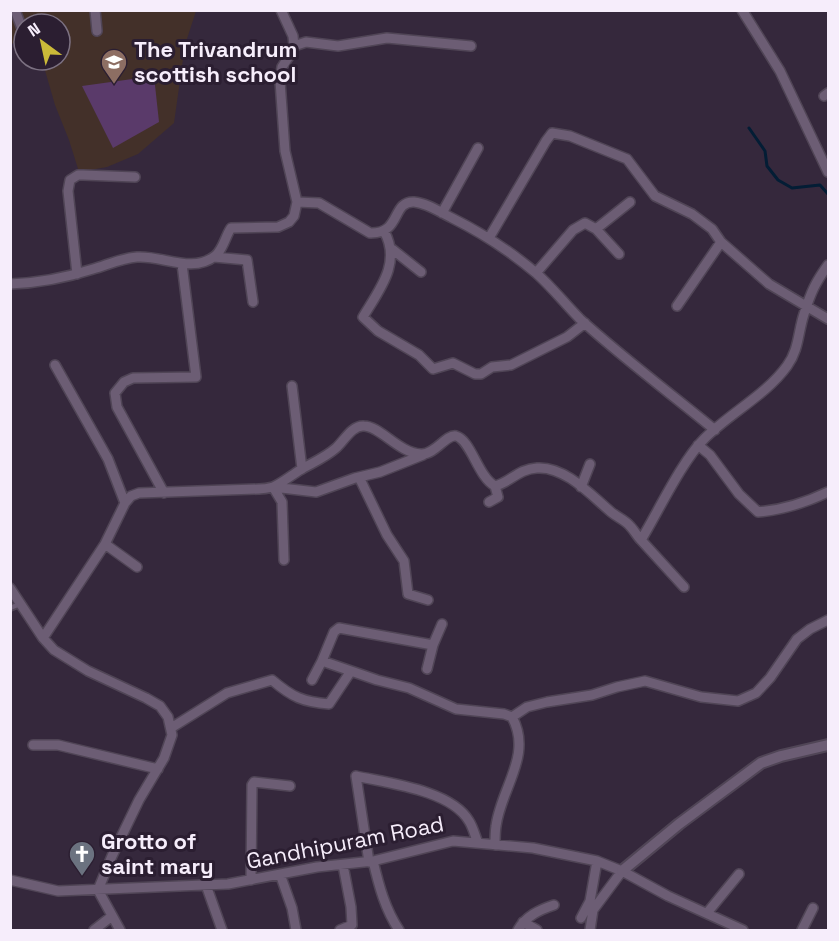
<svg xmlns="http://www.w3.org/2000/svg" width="839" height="941" font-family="'Space Grotesk',sans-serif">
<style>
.education{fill:#433029}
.park{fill:#5a3a6a}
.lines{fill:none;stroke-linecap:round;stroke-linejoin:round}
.stream{stroke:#031d35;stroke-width:3}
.service-casing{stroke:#504556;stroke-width:8}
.minor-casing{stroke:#504556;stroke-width:12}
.tertiary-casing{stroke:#504556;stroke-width:14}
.service{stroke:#6c5d74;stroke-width:4.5}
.minor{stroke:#6c5d74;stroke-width:9}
.tertiary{stroke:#6c5d74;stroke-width:10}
.labels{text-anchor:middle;stroke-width:6;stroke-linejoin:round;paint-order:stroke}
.poi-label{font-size:22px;font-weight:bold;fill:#f6edfb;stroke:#2b1e31;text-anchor:start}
.street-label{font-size:22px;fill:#f6edfb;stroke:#2b1e31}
</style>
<rect width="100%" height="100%" fill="#35283c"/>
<!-- education -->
<path class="education" d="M10,11H196L185,45L174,123L138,154L107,167L79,172L69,140L55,105L42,60H60V24H24V40L11,44Z"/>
<!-- park -->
<path class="park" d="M154,76L159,122L113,148L82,86Z"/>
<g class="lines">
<!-- stream -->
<path class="stream" d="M749,128L765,151L767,166L778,180L792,188L820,185L828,194"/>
<!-- service casing -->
<g class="service-casing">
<path id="service" d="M10,608L20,604"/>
</g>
<!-- minor casing -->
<g class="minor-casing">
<path id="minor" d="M15,10L24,34
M95,10L97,31
M742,10L780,71L828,172
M294,46L306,42L338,46L387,38L471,46
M824,96L828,93
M297,202L319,203L370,233C402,234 391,201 414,202C427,203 440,212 452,218C482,233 510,251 536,273C552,287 565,304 580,319C623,358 670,393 715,430
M442,213L478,148
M596,229L630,202
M384,231C402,263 379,290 363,317L378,331L419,355L433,369L453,363L475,374H481L492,367L511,365L567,337L585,323
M489,238L546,141L552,133L570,136L627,159L655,196L692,214L712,229L721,242L769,284L828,319
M392,249L421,272
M214,257L247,260L253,302
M536,273L573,230L585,223L596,229L619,254
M77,274L68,191L70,180L78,175H83L135,177
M10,284C39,283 65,278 93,269C107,265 122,258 137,257C162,255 192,274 215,256C223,250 225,237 231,228L278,227L289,222L294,216L297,202L285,151L280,81L282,67L290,55L294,46L293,36L281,10
M677,306L721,242
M55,365L108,459L125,503
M292,386L302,469
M698,445L710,455L739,494L758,512C782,510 807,502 828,492
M359,477L387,535L404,561L408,594L428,600
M273,487L316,492L355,478L380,472L423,455
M273,487L282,502L284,560
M581,487L590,464
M164,493L117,407L115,393L124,382L133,378L196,377L182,264
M489,502L498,497L495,486
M641,540L684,587
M105,544L137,567
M10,588L43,638L54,650L88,671L146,698L160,706L168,717L172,735L164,758L139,800L112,856L98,890L120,930
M43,638L105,544L125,503L131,496L139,493L259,489C263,489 269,488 273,487C282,483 292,475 300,470C312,463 326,457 336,448C344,441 352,425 364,426C380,426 399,453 421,454C435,455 446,434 456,436C471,440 478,477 495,486C511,482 518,469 537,468C565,466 591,495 611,512C617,517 625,520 630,526C634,530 637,536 641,540C658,512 682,461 704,439C730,413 766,395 787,366C799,350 798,332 804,314C811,292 815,283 828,265
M427,669L433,645L442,624
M351,671L322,661L334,632L339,628L433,645
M312,680L322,661
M512,717L527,707L547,702L592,695L617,687L645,681L701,697L738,701L756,693L770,678L797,639L810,629L828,620
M171,728L227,693L272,680C292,697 303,702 329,704L351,671L377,680L409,688L456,709L504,714L512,717C533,755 501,788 496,826C495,832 495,838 495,845
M33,745H58L158,769
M373,861C379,886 385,909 399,930
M369,862L356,776C387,783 451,790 469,821C473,827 475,836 478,843
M280,874L292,908L296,930
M10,880L58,891L228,884L317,867L373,861L453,841L533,848L597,861L622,871L668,896L743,930
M251,880L252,785L254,782L290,786
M206,885L222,930
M707,913L739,874
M581,918L590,901L597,861
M523,922L537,930
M94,930L112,916
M340,930L352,925L351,907L343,865
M518,930C526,916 539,910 554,905
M590,930L593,910L622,871
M802,930L813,908"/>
</g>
<!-- tertiary casing -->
<g class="tertiary-casing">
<path id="tertiary" d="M622,871L679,824L761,763L781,756L828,745"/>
</g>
<!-- service -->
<use href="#service" class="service"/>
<!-- minor -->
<use href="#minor" class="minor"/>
<!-- tertiary -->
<use href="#tertiary" class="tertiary"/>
</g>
<!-- icons -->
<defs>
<g id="school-pin" transform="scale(1.35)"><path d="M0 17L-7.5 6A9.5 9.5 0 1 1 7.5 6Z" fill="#8d6e63" stroke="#2b1e31"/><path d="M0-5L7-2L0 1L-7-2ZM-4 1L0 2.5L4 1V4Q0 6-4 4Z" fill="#fff"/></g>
<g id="church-pin" transform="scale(1.35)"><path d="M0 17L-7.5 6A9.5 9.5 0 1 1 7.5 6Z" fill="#6b7280" stroke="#2b1e31"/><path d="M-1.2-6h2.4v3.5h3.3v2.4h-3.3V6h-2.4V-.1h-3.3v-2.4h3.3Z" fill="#fff"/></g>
</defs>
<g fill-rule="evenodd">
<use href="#school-pin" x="114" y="62"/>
<use href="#church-pin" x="82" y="854"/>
</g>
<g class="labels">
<!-- poi labels -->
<g class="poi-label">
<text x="134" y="57">The Trivandrum<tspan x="134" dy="25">scottish school</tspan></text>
<text x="101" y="849">Grotto of<tspan x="101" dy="25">saint mary</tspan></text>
</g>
<!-- street labels -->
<g class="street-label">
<text transform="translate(345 842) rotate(-11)" y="8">Gandhipuram Road</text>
</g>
</g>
<!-- border -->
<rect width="839" height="941" fill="none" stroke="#f6edfb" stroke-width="24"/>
<!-- north arrow -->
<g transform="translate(42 42) rotate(327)"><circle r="28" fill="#2b1e31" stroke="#7c7182" stroke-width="1.5"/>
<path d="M0-4.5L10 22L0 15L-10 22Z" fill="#cbba39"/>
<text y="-9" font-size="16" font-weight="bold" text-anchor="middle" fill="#f6edfb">N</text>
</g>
</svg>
